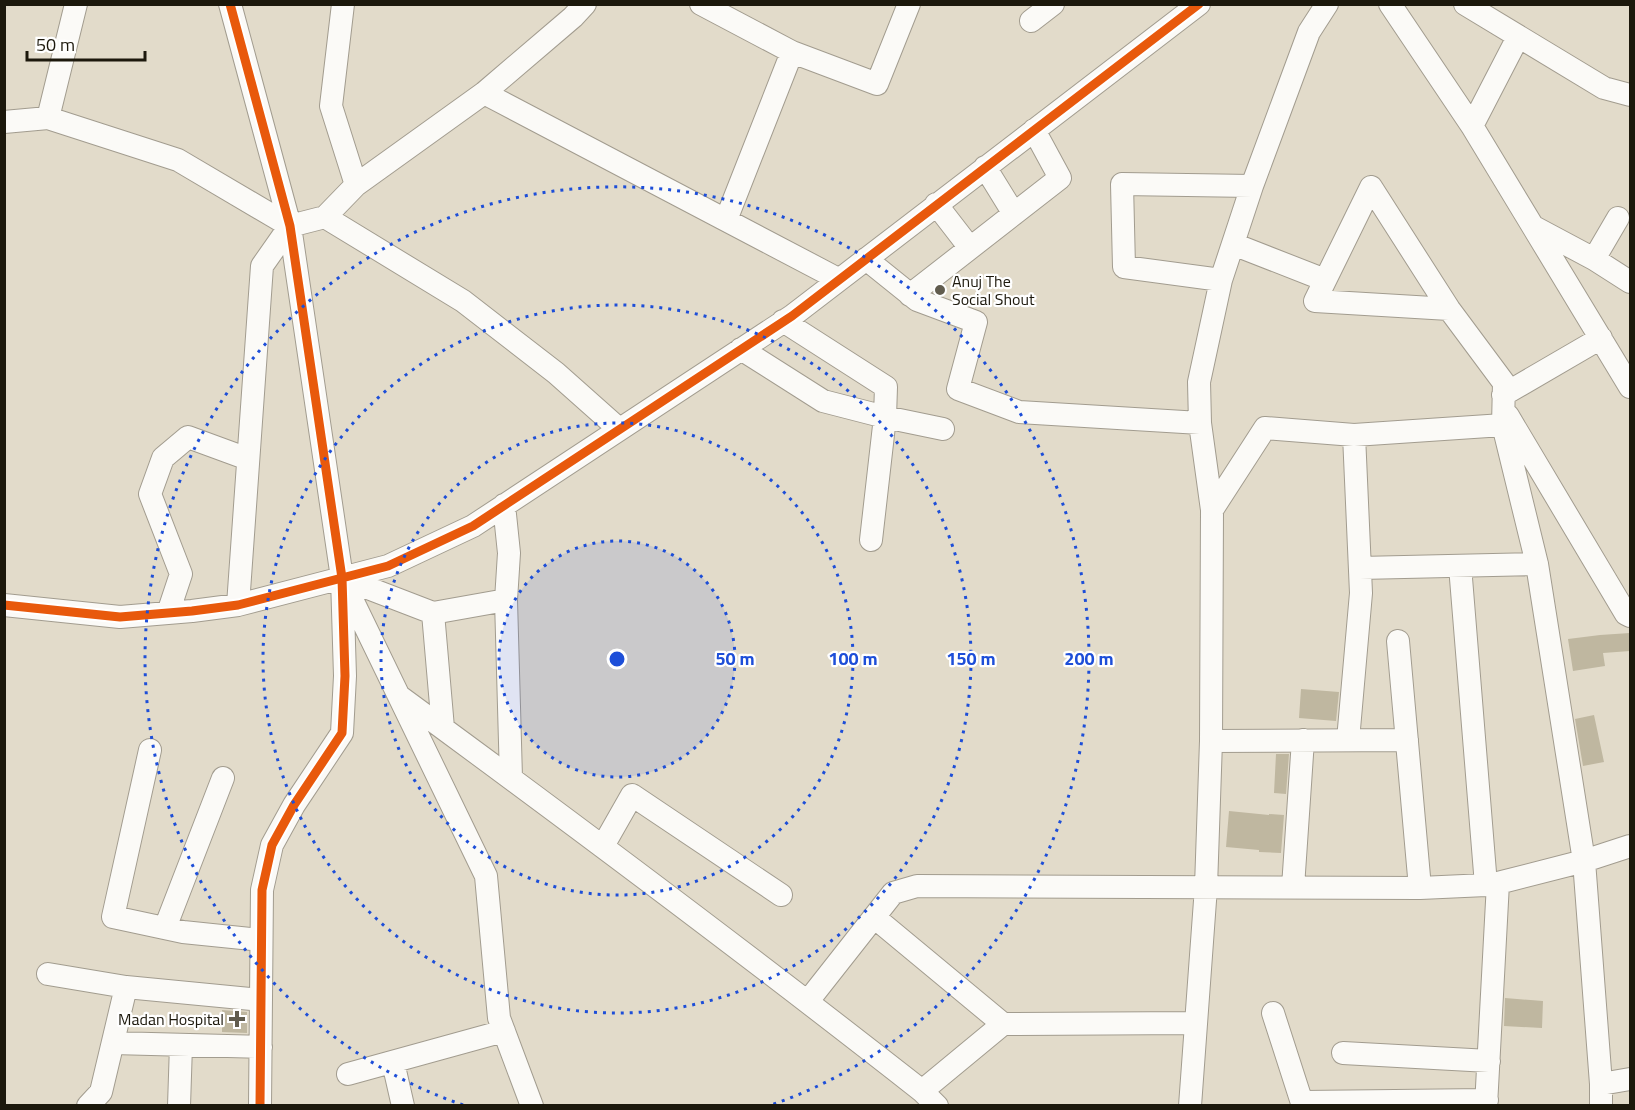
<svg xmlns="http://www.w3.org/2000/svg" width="1635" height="1110" font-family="'Titillium Web',sans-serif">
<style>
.building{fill:#bfb7a0}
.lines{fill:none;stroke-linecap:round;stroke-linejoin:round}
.minor-casing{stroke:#a29c8f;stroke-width:24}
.minor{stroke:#fbfaf7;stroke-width:22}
.cycleway-casing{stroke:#fff;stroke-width:13}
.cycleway{stroke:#e8590c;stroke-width:9}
.ring{fill:none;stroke:#1d4ed8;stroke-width:3;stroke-dasharray:3 6}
.poi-dot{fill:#615c4e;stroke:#fff;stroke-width:2}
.labels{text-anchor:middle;stroke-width:4.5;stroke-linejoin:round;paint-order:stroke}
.poi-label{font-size:16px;fill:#1c180c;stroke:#fff;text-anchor:start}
.centre{fill:#1d4ed8;stroke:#fff;stroke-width:3}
.ring-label{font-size:18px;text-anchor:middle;font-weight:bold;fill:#1d4ed8;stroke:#fff;stroke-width:4.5;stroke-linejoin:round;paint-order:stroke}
</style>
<rect width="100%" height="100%" fill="#e2dbca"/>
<!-- building -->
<path class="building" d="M1630,633V651L1603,653L1605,666L1573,671L1568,639L1600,635Z
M1301,689L1339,692L1336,721L1299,718Z
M1594,715L1604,762L1583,766L1575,719Z
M1276,754H1289L1286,794L1274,793Z
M1229,811L1269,815V814L1284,815L1281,853L1259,852V850L1226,847Z
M1505,998L1543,1001L1542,1028L1504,1026Z
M222,1010L247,1012V1033L222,1032Z"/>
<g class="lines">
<!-- minor casing -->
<g class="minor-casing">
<path id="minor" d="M230,4L290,226L342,578L345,676L342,733L294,805L272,845L262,890L260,1106
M343,4L331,106L356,185
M701,4L792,52L877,84L909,4
M1390,4L1472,126L1630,387
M1465,4L1604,88L1630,95
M1031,21L1053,4
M484,93L838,279
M48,118L76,4
M4,122L48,118L178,160L290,226
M1472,126L1518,37
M985,167L1014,214
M1371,187L1449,309L1504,383L1503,425L1537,564L1584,861L1601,1084V1106
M1371,187L1315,301L1449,309
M936,204L970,248
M325,217L463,301L556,373L619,429
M726,220L792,52
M1534,227L1594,259L1630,282
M1233,244L1325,280
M866,259L917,300L976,322L958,389L1019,412L1200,423
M1594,259L1618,218
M1221,280L1124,267L1122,184L1252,186
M910,295L1060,178L1034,130
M783,321L886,387L885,417L871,540
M741,349L823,401L885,417L943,429
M1503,395L1601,338
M1508,416L1626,614L1630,616
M504,505L509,553L506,600L511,778
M1212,510L1265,428L1354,435L1503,425
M1460,566L1486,885
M1360,568L1537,564
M342,578L433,613L506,600
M346,587L486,876L499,1018L532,1106
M4,605L120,617L192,611L238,605L388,566L473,526L792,316L1199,4
M238,605L262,266L290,226L325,217L356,185L484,93L573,17L585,4
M168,613L181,574L150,494L163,458L188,437L248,459
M433,613L443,728
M1398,641L1420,888
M399,696C575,825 750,956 922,1091L937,1106
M1348,740L1361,593L1354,435
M1211,741L1407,740
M150,750L113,917L183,932L261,940
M603,846L632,795L781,895
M1293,887L1303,740
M874,917L1003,1024
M165,928L223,778
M48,974L126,987L261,1000
M808,1001L893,893L917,886L1420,888L1486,885L1498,883L1584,861L1630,846
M1273,1013L1303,1106
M113,1043L261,1047
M1343,1053L1489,1061
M393,1062L403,1106
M348,1074L504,1031
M1601,1084L1630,1079
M922,1091L1003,1024L1196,1023
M1303,1102L1487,1100
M88,1106L101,1092L126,987
M179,1106L181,1045
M1190,1106L1206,887L1211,741L1212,510L1200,423L1199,382L1221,280L1252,186L1309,32L1327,4
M1486,1106L1498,883"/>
</g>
<!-- minor -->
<use href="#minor" class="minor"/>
<!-- cycleway casing -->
<g class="cycleway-casing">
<path id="cycleway" d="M230,4L290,226L342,578L345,676L342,733L294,805L272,845L262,890L260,1106
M4,605L120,617L192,611L238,605L388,566L473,526L792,316L1199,4"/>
</g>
<!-- cycleway -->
<use href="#cycleway" class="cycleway"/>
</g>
<!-- distance rings -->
<circle cx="617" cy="659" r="118" fill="#1d4ed8" fill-opacity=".12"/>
<g class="ring">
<circle cx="617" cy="659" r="118"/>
<circle cx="617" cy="659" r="236"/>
<circle cx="617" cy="659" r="354"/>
<path d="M463 1105A472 472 0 1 1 771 1105"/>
</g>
<!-- markers -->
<g class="poi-dot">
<circle cx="940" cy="290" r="6"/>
<path d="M234 1010h6v6h6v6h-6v6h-6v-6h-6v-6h6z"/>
</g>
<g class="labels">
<!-- poi labels -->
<g class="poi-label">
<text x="952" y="287">Anuj The<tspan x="952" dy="18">Social Shout</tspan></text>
<text x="224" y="1025" text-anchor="end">Madan Hospital</text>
</g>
</g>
<circle cx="617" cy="659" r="9" class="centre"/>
<g class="ring-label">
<text x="735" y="665">50 m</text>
<text x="853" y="665">100 m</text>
<text x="971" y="665">150 m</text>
<text x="1089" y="665">200 m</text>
</g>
<!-- border -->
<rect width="1635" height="1110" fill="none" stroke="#1c180c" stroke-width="12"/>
<!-- scale -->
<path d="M27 51v9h118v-9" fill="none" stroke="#1c180c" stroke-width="3"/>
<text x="36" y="51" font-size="18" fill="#1c180c" stroke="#ffffff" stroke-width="4.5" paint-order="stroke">50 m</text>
</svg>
